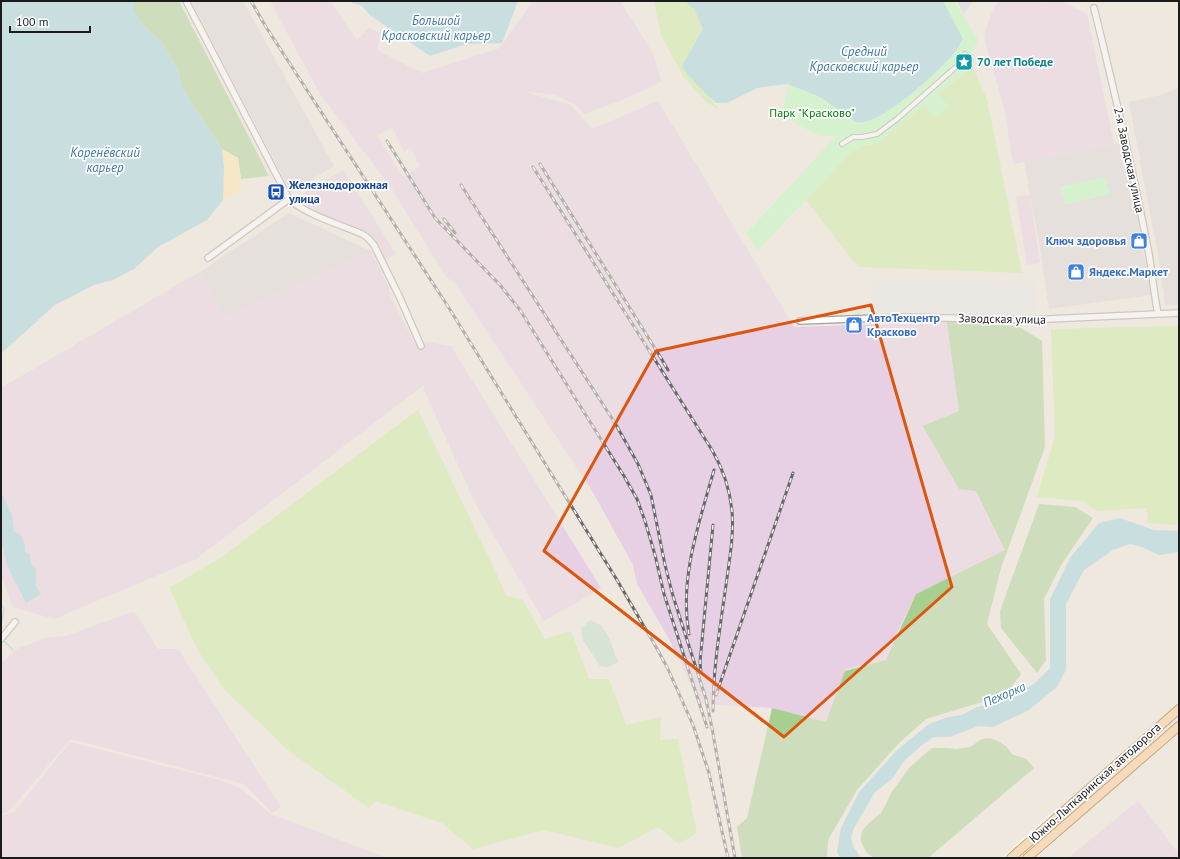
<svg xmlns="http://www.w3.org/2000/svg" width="1180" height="859" font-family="'PT Sans',sans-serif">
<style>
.residential{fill:#d9d8d8}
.industrial{fill:#e7d0e4;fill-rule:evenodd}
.grass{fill:#caeda0}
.forest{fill:#a7d090}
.wetland{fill:#bbddcb}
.sand{fill:#ffe9ac}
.park{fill:#b7fdb8}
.parking{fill:#e7e7e7}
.plaza{fill:#d4d5e3}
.water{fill:#9cd4df}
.pier{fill:#fff}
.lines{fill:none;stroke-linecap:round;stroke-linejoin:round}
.stream{stroke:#9cd4df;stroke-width:1.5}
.pedestrian-casing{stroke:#a2a2a2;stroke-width:6}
.minor-casing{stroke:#a2a2a2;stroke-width:8}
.primary-casing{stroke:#925900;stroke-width:10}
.pedestrian{stroke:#fff;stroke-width:4}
.minor{stroke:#fff;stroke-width:5.5}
.primary{stroke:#ffca93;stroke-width:8}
.rail-casing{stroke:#696969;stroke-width:3}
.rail{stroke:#fff;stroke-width:1.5;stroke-dasharray:4.5;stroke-linecap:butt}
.marked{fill:none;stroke:#de560d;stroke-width:3;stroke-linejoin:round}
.labels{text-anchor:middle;stroke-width:3.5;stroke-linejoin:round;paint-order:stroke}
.culture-label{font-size:12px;font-weight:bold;fill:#0d838f;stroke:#fff;text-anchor:start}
.park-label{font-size:12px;fill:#037f06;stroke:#fff}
.street-label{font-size:12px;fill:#1b1b1b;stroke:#fff}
.transit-label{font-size:12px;font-weight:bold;fill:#164399;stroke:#fff;text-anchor:start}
.shop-label{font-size:12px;font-weight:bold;fill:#366cbe;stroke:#fff;text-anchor:start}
.water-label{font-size:13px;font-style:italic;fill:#407aa8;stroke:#fff}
</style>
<rect width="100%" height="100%" fill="#eee8df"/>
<!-- residential -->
<path class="residential" d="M191,1H243L334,166L291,192Z
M1179,87V305H1165L1159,260L1129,102L1161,95Z
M1124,142L1151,295L1049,309L1039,242L1024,162Z
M289,213L371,251L222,318L201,271Z"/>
<!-- industrial -->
<path class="industrial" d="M270,1H330L357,40L369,28L381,33L377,50L422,73L500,48L533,1H620L654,55L661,82L622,100L584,114L575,104L553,94L525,92L571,105L592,129L658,101L794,327L947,322L960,412L923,426L976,491L1005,550L916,594L901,624L886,660L846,669L826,723L772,708L700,704L669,639L637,584L633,565L591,489L454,282L446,277L390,186L320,94ZM392,127L404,152L410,147L420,166L403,177L377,136Z
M998,1H1041L1044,3L1062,1L1087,14L1114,144L1013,164L1005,112L984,37L989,19Z
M343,170L396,254L385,260L368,233L362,229L341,223L295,199Z
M1030,195L1040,263L1027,265L1016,197Z
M371,251L389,288L390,296L417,348L426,342L451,346L601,588L544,621L476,505L424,390V385L196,559L54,619L13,607L1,576V388L201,271L223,317Z
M132,612L137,615L158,649H178L281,807L272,813L244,784L71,739L8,812L1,814V664L17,649L45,638L66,636Z
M70,742L223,781L240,788L271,814L387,858H1V816L15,811Z
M1138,801L1179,854V858H1068Z"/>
<!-- grass -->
<path class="grass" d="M654,1H686L695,9L705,28L701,88L719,109L706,102L683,76L661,35Z
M972,66L987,99L1022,273L858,267L806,200L852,151L861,147L878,143L925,105L936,118L939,94Z
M1179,326V518L1175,525L1148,523L1147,508L1097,511L1083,501L1037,497L1055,436L1051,329Z
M418,410L498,577L506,596L522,599L545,639L571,631L589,679H609L626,725L661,717L660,740L678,739L697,833L679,844L658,827L618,848L544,830L473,849L442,823L375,801L369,808L289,751L224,689L197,649L169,587L182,581L226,554Z"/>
<!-- forest -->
<path class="forest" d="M134,1H179L269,176L241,179L238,158L222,149L182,88L178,69L161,42L144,26L134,11Z
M947,322L1018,326L1042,341L1045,447L1001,568L987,624L1021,674L1005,695L926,719L898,744L857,790L828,840L827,858H742L737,827L747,818L772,708L826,722L845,671L886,660L916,594L1005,550L976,491L959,489L923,426L959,411Z
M1039,504L1075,507L1093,518L1061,565L1044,599L1046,660L1037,673L1001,628L1000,611Z
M990,738L1000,742L1007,747L1012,754L1026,759L1034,768L928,858H875L868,854L864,848L861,841V834L864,828L870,822L881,813L885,806L891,793L909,768L932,748H948L956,749L970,747L982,739Z"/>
<!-- wetland -->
<path class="wetland" d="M590,620L602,626L609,638L618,662L608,667L600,666L583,640L581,629Z"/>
<!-- sand -->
<path class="sand" d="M222,149L238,158L241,179L239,192L223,200L224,167Z"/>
<!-- park -->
<path class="park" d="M943,1H955L978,40L970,57L972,66L939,94L949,107L936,118L925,105L878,143L861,147L852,151L758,250L746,234L836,136H820L782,116L788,84L820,97L856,122C876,128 931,78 944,63C951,55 957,47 963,39Z
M1105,177L1110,194L1065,205L1060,187Z"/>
<!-- parking -->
<path class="parking" d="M872,279L1035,281L1037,317L871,311Z"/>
<!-- plaza -->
<path class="plaza" d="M957,1H973L964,14Z"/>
<!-- water -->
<path class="water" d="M1,1H134V11L144,26L161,42L178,69L182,88L222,149L224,167L223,200L207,220L158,247L134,269L113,280L94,285L55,305L4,351L1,352Z
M351,1H518L502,43L467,44L430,56L371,16L362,6L352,3Z
M685,1H943L963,39C960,43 958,48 955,52C942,69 877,129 856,122L820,97L788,84L757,88L727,103H717L709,97L687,74L682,66L703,29L694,9Z
M1,492L12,515L14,532L19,533L25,544V552L30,554L31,563L36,569V586L41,594L26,603L7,566L1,539Z
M1120,518L1154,530L1177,531L1179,529V551L1174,553L1159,555L1142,547L1130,544L1113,550L1084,570L1066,604V670L1057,687L1029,710L993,727L978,726L950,737H934L922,745L904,761L892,779L875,792L854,828L851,838L853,846L861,858H840L837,852L841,828L859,792L897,750L929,724L948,717L962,715L977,707L997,703L1034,684L1050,668V599L1070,558L1099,523Z"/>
<!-- pier -->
<path class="pier" d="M1050,814L1066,831L1036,858H1001Z"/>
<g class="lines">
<!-- stream -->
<path class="stream" d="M1,603L4,610L1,625
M3,640L13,650"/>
<!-- pedestrian casing -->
<g class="pedestrian-casing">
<path id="pedestrian" d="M842,144L853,137H862L877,134L897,119L957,66L965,54"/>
</g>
<!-- minor casing -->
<g class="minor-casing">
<path id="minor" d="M186,1L289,199C305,214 341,225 362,234L368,238L374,245L400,298L421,346
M1094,8C1114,89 1133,171 1149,254C1152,273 1154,294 1158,314
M208,258L289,199
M800,321L903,317L1027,320L1179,313
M1,639L15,622"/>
</g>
<!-- primary casing -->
<g class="primary-casing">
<path id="primary" d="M1011,858L1179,709
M1027,858L1179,726"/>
</g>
<!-- pedestrian -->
<use href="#pedestrian" class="pedestrian"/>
<!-- minor -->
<use href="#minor" class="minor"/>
<!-- primary -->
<use href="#primary" class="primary"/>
<!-- rail casing -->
<g class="rail-casing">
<path id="rail" d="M251,1L266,27L329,124L449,308L617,580L656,647L668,669L693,725L709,773L728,858
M387,141L435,218L500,285L520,310L624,476L637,499L645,521L655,555L664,594L707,727
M540,164L661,358L668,370
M533,167L712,450C723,469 730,490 732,511C734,533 730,556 727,578C721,622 713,666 713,711
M461,185L615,423L638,464L651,495L665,565L673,596L706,699L712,728L735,858
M444,219L455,233
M689,634C679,579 699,523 714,470
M701,673L700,662L713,525
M716,695L793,473"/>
</g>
<!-- rail -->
<use href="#rail" class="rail"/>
</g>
<!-- marked area -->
<path d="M0 0H1180V859H0ZM871,305L952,587L784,737L544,551L656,351Z" fill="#eee8df" fill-opacity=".55" fill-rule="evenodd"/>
<path class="marked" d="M871,305L952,587L784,737L544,551L656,351Z"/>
<!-- icons -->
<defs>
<g id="sight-square" transform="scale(0.9)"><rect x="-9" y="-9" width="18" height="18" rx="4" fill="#0f9aa8" stroke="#fff"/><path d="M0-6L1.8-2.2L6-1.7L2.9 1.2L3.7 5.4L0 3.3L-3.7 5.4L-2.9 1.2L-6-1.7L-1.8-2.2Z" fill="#fff"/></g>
<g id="bus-square" transform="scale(0.9)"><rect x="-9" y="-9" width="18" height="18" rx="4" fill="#1a4fb4" stroke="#fff"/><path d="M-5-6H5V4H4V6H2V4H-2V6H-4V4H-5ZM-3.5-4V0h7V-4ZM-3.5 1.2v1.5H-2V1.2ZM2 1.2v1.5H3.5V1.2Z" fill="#fff"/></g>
<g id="shop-square" transform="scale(0.9)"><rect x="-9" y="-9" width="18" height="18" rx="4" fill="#3f7fe0" stroke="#fff"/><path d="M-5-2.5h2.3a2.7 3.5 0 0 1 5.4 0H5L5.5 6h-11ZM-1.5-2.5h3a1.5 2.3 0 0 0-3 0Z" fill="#fff"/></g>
</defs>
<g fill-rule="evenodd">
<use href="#sight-square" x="964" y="62"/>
<use href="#bus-square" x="276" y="192"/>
<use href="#shop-square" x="1139" y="241"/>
<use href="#shop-square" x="1076" y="272"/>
<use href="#shop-square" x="854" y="325"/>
</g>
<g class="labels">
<!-- culture labels -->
<g class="culture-label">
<text x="977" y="66">70 лет Победе</text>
</g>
<!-- park labels -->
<g class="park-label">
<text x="812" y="117">Парк "Красково"</text>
</g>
<!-- street labels -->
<g class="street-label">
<text transform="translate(1129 160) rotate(78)" y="4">2-я Заводская улица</text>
<text transform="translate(1002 319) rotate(1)" y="4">Заводская улица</text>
<text transform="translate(1095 783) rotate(-42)" y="4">Южно-Лыткаринская автодорога</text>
</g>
<!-- transit labels -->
<g class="transit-label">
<text x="289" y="189">Железнодорожная<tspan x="289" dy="14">улица</tspan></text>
</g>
<!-- shop labels -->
<g class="shop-label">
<text x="1126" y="245" text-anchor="end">Ключ здоровья</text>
<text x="1089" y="276">Яндекс.Маркет</text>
<text x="867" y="322">АвтоТехцентр<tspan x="867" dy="14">Красково</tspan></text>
</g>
<!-- water labels -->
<g class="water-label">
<text x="436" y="25">Большой<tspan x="436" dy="15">Красковский карьер</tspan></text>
<text x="864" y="56">Средний<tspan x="864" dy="15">Красковский карьер</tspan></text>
<text x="105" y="157">Коренёвский<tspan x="105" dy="15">карьер</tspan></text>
<text transform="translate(1004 694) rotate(-23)" y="5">Пехорка</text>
</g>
</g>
<!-- border -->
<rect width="1180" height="859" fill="none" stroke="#1b1b1b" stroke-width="4"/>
<!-- scale -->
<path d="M10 26v6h80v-6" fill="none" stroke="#1b1b1b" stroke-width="2"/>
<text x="16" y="26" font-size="12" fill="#1b1b1b" stroke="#ffffff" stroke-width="3" paint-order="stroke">100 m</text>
</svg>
